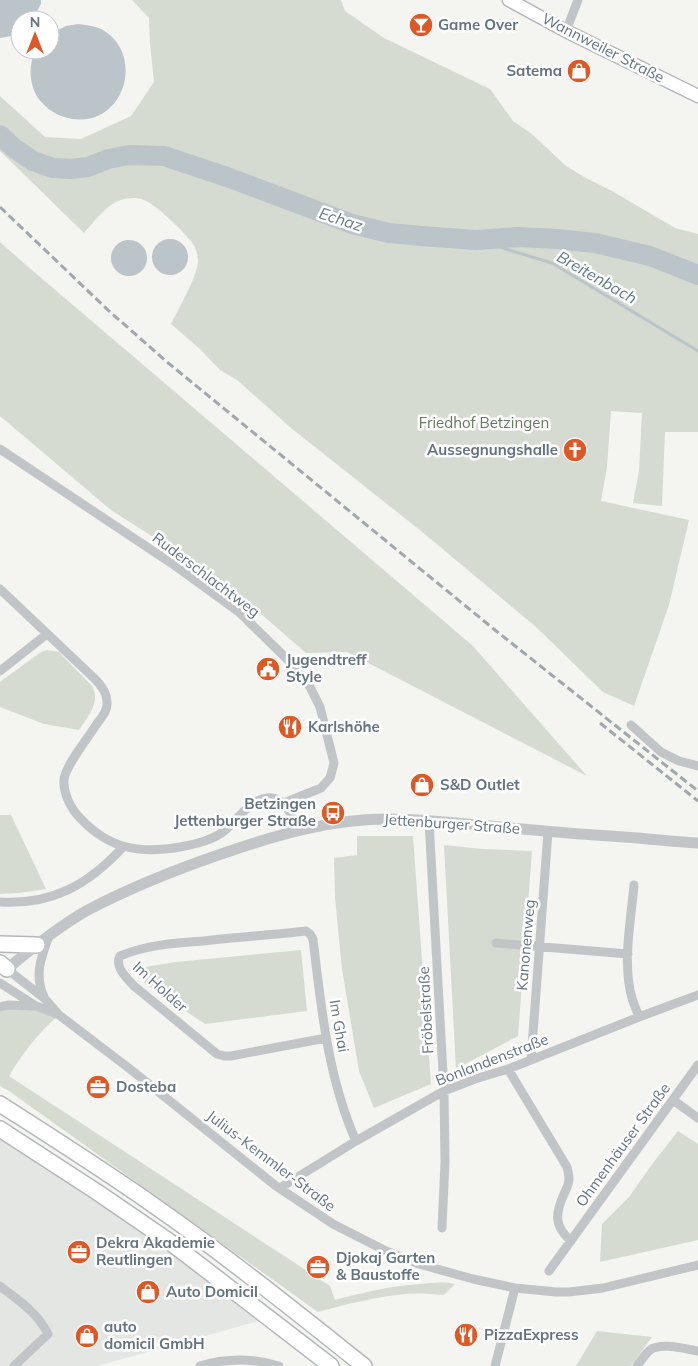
<svg xmlns="http://www.w3.org/2000/svg" width="698" height="1366" font-family="Mulish,sans-serif">
<style>
.built{fill:#e4e6e4}
.green{fill:#d5dbd1}
.water{fill:#bac4c9}
.lines{fill:none;stroke-linecap:round;stroke-linejoin:round}
.stream{stroke:#bac4c9;stroke-width:3}
.river{stroke:#bac4c9;stroke-width:20}
.secondary-casing{stroke:#b4b8bc;stroke-width:15}
.trunk-casing{stroke:#b4b7ba;stroke-width:18}
.minor{stroke:#c2c5c8;stroke-width:9}
.tertiary{stroke:#c2c5c8;stroke-width:11}
.secondary{stroke:#fff;stroke-width:12}
.trunk{stroke:#fff;stroke-width:15}
.rail{stroke:#a2a7ad;stroke-width:3;stroke-dasharray:8 4;stroke-linecap:butt}
.labels{text-anchor:middle;stroke-width:5;stroke-linejoin:round;paint-order:stroke}
.poi-label{font-size:15px;font-weight:bold;fill:#647381;stroke:#fff;text-anchor:start}
.street-label{font-size:15px;fill:#647381;stroke:#fff}
.park-label{font-size:15px;fill:#667862;stroke:#fff}
.water-label{font-size:16px;font-style:italic;fill:#647a85;stroke:#fff}
</style>
<rect width="100%" height="100%" fill="#f4f4f0"/>
<!-- built -->
<path class="built" d="M0,1138L24,1144L269,1318L97,1366H0Z"/>
<!-- green -->
<path class="green" d="M132,0H341L345,11L384,38L490,89L513,121L532,134L566,166L586,178L612,191L675,228L698,234V432H665L662,506L633,503L639,471L642,413L611,411L607,467L601,501L689,520L669,605L634,706L603,692L536,627L421,531L291,428L237,380L220,370L200,349L171,324C178,310 198,275 198,261C198,254 195,245 190,240C182,230 155,204 144,200C136,197 128,198 121,200C107,204 94,222 84,233L0,151V96L45,137L81,139L131,116L154,82L150,44L149,18Z
M0,242L26,265L473,646L587,776L347,652L306,653L228,585L111,510L0,416Z
M47,650L59,652L92,686C101,703 88,716 79,730L44,724L0,707V682L41,652Z
M0,815H11L46,889L19,893L0,894Z
M357,836H413L431,1084L374,1108L359,1071L342,969L335,898L334,858L357,855Z
M444,845L482,849L532,851L518,1036L456,1069Z
M301,950L307,1011L205,1024L145,984L139,968L176,962Z
M22,1005L59,1015C39,1032 22,1054 9,1076L330,1286L335,1300C364,1292 391,1286 420,1284C432,1283 443,1281 455,1284L444,1295C431,1294 418,1293 405,1294C375,1297 347,1304 318,1312L9,1091L0,1086V1007Z
M678,1131L698,1144V1240L600,1262L602,1224L629,1197L653,1163Z
M597,1331L652,1337L631,1366H576Z"/>
<!-- water -->
<path class="water" d="M0,0H41V4L32,20H20V31L11,36L0,38Z
M78,24C86,25 94,26 101,29C146,53 125,126 73,119C59,117 47,110 38,98C29,84 28,64 36,50H50V34L66,26Z
M152 257a18 18 0 1 1 36 0a18 18 0 1 1-36 0Z
M111 258a18 18 0 1 1 36 0a18 18 0 1 1-36 0Z"/>
<g class="lines">
<!-- stream -->
<path class="stream" d="M476,240L552,263L698,351"/>
<!-- river -->
<path class="river" d="M0,135L14,148L33,161L53,168L71,169L88,167L108,159L129,155L164,156L227,177L352,224L389,233L421,236L476,240L518,237L558,239L595,243L650,256L698,275"/>
<!-- secondary casing -->
<g class="secondary-casing">
<path id="secondary" d="M509,0L566,31L698,96"/>
</g>
<!-- trunk casing -->
<g class="trunk-casing">
<path id="trunk" d="M0,944L37,945
M0,963L7,969
M0,1104C53,1138 107,1172 159,1209C229,1258 296,1312 364,1366
M0,1129L97,1192L170,1242L331,1366"/>
</g>
<!-- minor -->
<path class="minor" d="M566,31L578,0
M0,449L177,567L239,612L290,662L310,687L320,707L334,763L330,778L321,788L284,803
M0,589L95,679C101,685 107,692 107,702C108,711 101,718 96,725C88,738 65,766 64,780C63,793 71,809 80,818C109,849 139,854 180,847C195,844 210,841 223,832C236,822 250,799 267,798C287,796 292,817 296,831
M0,671L47,634
M631,725L661,752L679,761L698,766
M429,821L444,1091L445,1162L442,1228
M634,885C631,920 622,964 632,998C634,1005 637,1011 639,1017
M0,902C52,905 88,885 123,847
M496,943L628,954
M7,969L45,999L59,1015L130,1069L276,1186L333,1224L386,1251L419,1264L473,1279L515,1288L556,1292H569L603,1288L698,1265
M0,983L36,1006L57,1014
M44,997C34,974 41,958 49,936
M0,1007L8,1005L33,1006
M326,1038L231,1056H224L217,1054L134,986C127,978 114,967 120,956C146,945 174,943 203,941C237,937 272,935 306,931L310,934L313,939C321,1007 328,1078 356,1141
M531,1060L548,832
M508,1069L567,1167C568,1171 569,1175 569,1179C569,1185 566,1189 564,1194C555,1214 554,1226 571,1241
M673,1100L698,1118
M280,1188L356,1141L444,1091L475,1079L508,1069L639,1017L698,995
M549,1271L698,1065
M0,1286C19,1301 37,1312 48,1334L14,1366
M200,1366C225,1358 254,1358 279,1366
M495,1366L515,1288
M637,1366C641,1361 645,1354 650,1350C661,1342 685,1349 698,1351"/>
<!-- tertiary -->
<path class="tertiary" d="M7,969C32,948 58,927 86,911C133,886 182,867 233,850C283,833 335,819 388,819C422,819 456,823 490,826C539,831 588,835 638,838C658,840 678,842 698,843"/>
<!-- secondary -->
<use href="#secondary" class="secondary"/>
<!-- trunk -->
<use href="#trunk" class="trunk"/>
<!-- rail -->
<path class="rail" d="M0,207L109,311L167,362L495,630L698,791
M600,723L698,801"/>
</g>
<!-- icons -->
<defs>
<g id="bar-disc" transform="scale(1.25)"><circle r="9.5" fill="#de5826" stroke="#fff"/><path d="M-6-5H6L.8 .8V4.5H3.5V6h-7V4.5H-.8V.8Z" fill="#fff"/></g>
<g id="shop-disc" transform="scale(1.25)"><circle r="9.5" fill="#de5826" stroke="#fff"/><path d="M-5-2.5h2.3a2.7 3.5 0 0 1 5.4 0H5L5.5 6h-11ZM-1.5-2.5h3a1.5 2.3 0 0 0-3 0Z" fill="#fff"/></g>
<g id="church-disc" transform="scale(1.25)"><circle r="9.5" fill="#de5826" stroke="#fff"/><path d="M-1.2-6h2.4v3.5h3.3v2.4h-3.3V6h-2.4V-.1h-3.3v-2.4h3.3Z" fill="#fff"/></g>
<g id="civic-disc" transform="scale(1.25)"><circle r="9.5" fill="#de5826" stroke="#fff"/><path d="M-.6-6.5H3V-4.5H.6V-3L4-1V1h2V6H-6V1h2V-1L-.6-3ZM-1.2 2.5V6h2.4V2.5Z" fill="#fff"/></g>
<g id="restaurant-disc" transform="scale(1.25)"><circle r="9.5" fill="#de5826" stroke="#fff"/><path d="M-5-6h1v4h1v-4h1v4h1v-4h1v5L-1.5 .5V6h-2V.5L-5-1ZM5-6V6H3V1.5H1.5Q1.5-4 5-6Z" fill="#fff"/></g>
<g id="bus-disc" transform="scale(1.25)"><circle r="9.5" fill="#de5826" stroke="#fff"/><path d="M-5-6H5V4H4V6H2V4H-2V6H-4V4H-5ZM-3.5-4V0h7V-4ZM-3.5 1.2v1.5H-2V1.2ZM2 1.2v1.5H3.5V1.2Z" fill="#fff"/></g>
<g id="office-disc" transform="scale(1.25)"><circle r="9.5" fill="#de5826" stroke="#fff"/><path d="M-6-3h4V-5.5h4V-3h4V5H-6ZM-1-4.5V-3h2v-1.5ZM-6 0V1H6V0Z" fill="#fff"/></g>
</defs>
<g fill-rule="evenodd">
<use href="#bar-disc" x="421" y="25"/>
<use href="#shop-disc" x="579" y="71"/>
<use href="#church-disc" x="575" y="450"/>
<use href="#civic-disc" x="268" y="669"/>
<use href="#restaurant-disc" x="290" y="727"/>
<use href="#shop-disc" x="422" y="785"/>
<use href="#bus-disc" x="333" y="813"/>
<use href="#office-disc" x="98" y="1087"/>
<use href="#office-disc" x="79" y="1252"/>
<use href="#office-disc" x="318" y="1267"/>
<use href="#shop-disc" x="148" y="1292"/>
<use href="#restaurant-disc" x="466" y="1335"/>
<use href="#shop-disc" x="87" y="1336"/>
</g>
<g class="labels">
<!-- poi labels -->
<g class="poi-label">
<text x="438" y="30">Game Over</text>
<text x="562" y="76" text-anchor="end">Satema</text>
<text x="558" y="455" text-anchor="end">Aussegnungshalle</text>
<text x="286" y="665">Jugendtreff<tspan x="286" dy="17">Style</tspan></text>
<text x="308" y="732">Karlshöhe</text>
<text x="440" y="790">S&amp;D Outlet</text>
<text x="316" y="809" text-anchor="end">Betzingen<tspan x="316" dy="17">Jettenburger Straße</tspan></text>
<text x="116" y="1092">Dosteba</text>
<text x="96" y="1248">Dekra Akademie<tspan x="96" dy="17">Reutlingen</tspan></text>
<text x="336" y="1263">Djokaj Garten<tspan x="336" dy="17">&amp; Baustoffe</tspan></text>
<text x="166" y="1297">Auto Domicil</text>
<text x="104" y="1332">auto<tspan x="104" dy="17">domicil GmbH</tspan></text>
<text x="484" y="1340">PizzaExpress</text>
</g>
<!-- street labels -->
<g class="street-label">
<text transform="translate(603 48) rotate(27)" y="5">Wannweiler Straße</text>
<text transform="translate(206 575) rotate(37)" y="5">Ruderschlachtweg</text>
<text transform="translate(452 824) rotate(4)" y="5">Jettenburger Straße</text>
<text transform="translate(526 945) rotate(-85)" y="5">Kanonenweg</text>
<text transform="translate(160 987) rotate(42)" y="5">Im Holder</text>
<text transform="translate(426 1010) rotate(-93)" y="5">Fröbelstraße</text>
<text transform="translate(339 1026) rotate(80)" y="5">Im Ghai</text>
<text transform="translate(492 1060) rotate(-21)" y="5">Bonlandenstraße</text>
<text transform="translate(623 1145) rotate(-54)" y="5">Ohmenhäuser Straße</text>
<text transform="translate(271 1161) rotate(37)" y="5">Julius-Kemmler-Straße</text>
</g>
<!-- park labels -->
<g class="park-label">
<text x="484" y="428">Friedhof Betzingen</text>
</g>
<!-- water labels -->
<g class="water-label">
<text transform="translate(341 219) rotate(18)" y="6">Echaz</text>
<text transform="translate(597 277) rotate(30)" y="6">Breitenbach</text>
</g>
</g>
<!-- north arrow -->
<g transform="translate(35 35)"><circle r="24" fill="#ffffff" stroke="#c1c7cd"/>
<path d="M0-4L9 19L0 12L-9 19Z" fill="#de5826"/>
<text y="-8" font-size="14" font-weight="bold" text-anchor="middle" fill="#647381">N</text>
</g>
</svg>
